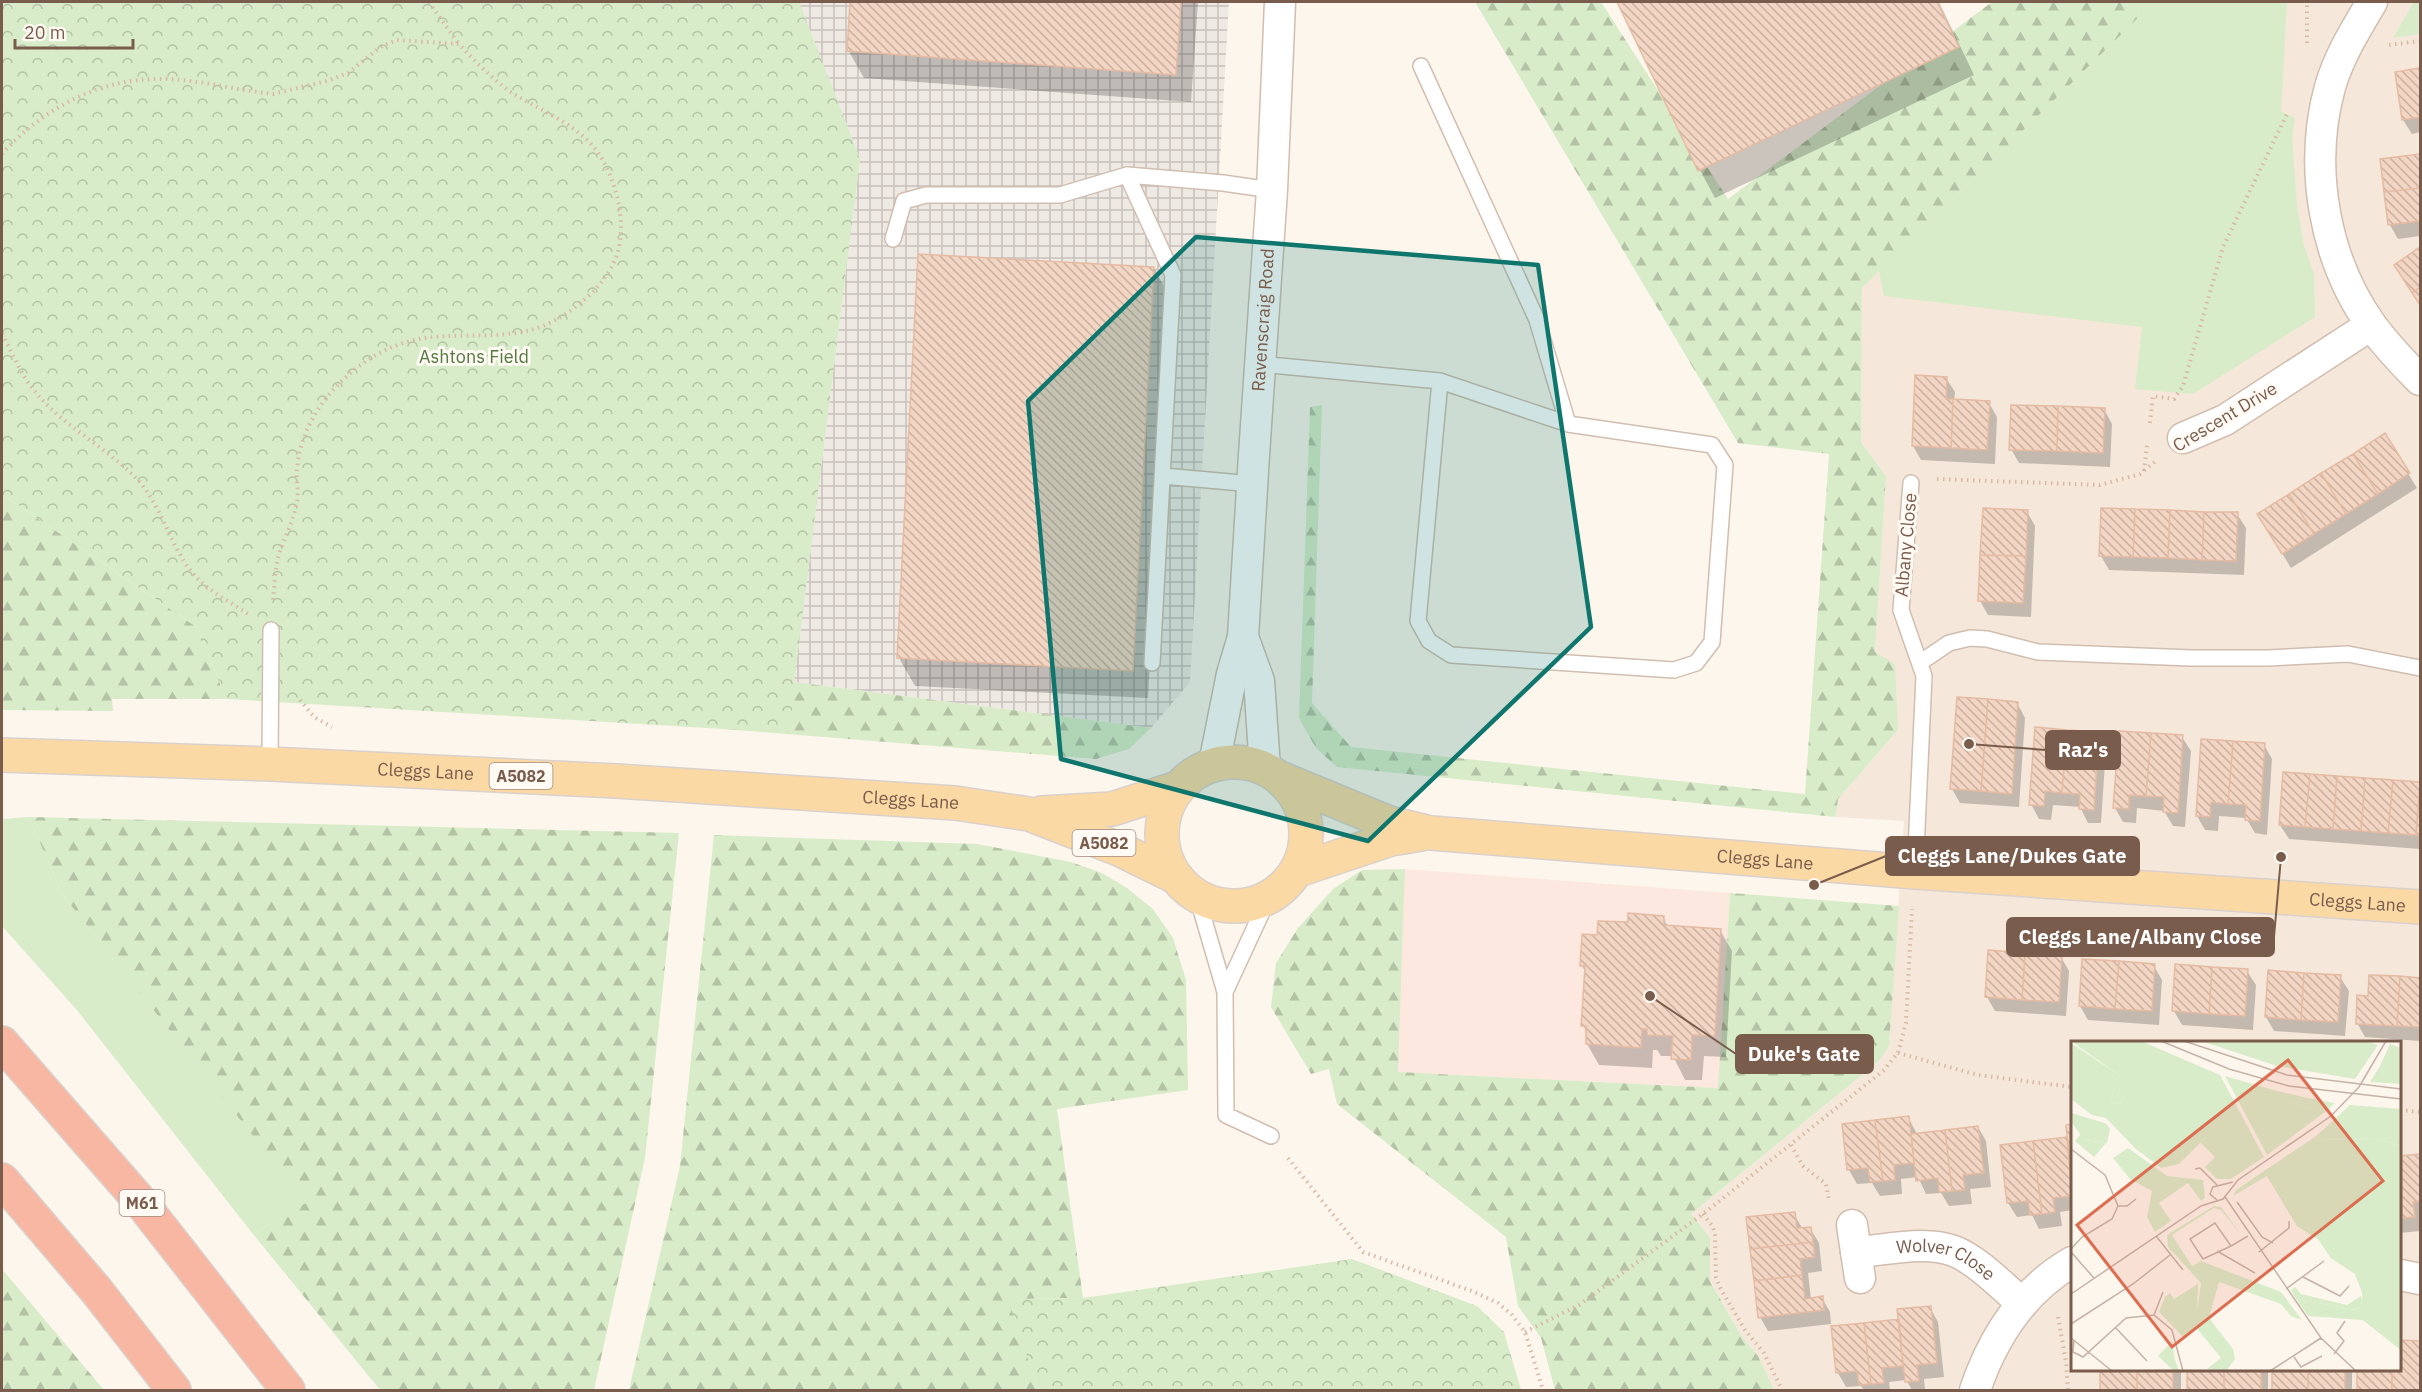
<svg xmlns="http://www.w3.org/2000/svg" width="2422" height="1392" font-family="'IBM Plex Sans',sans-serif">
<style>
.residential{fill:#f5e8da;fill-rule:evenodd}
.commercial{fill:#fde8e0}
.industrial{fill:url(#industrial-grid)}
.green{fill:#d8ecc9}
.forest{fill:url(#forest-firs)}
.park{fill:url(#park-crowns)}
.shadow{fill:#0003}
.building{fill:url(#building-back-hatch);stroke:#e6bba3;stroke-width:1.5}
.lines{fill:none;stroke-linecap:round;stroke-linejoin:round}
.service-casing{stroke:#d1beb0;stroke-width:18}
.minor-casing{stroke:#d1beb0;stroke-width:33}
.primary-casing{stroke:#dad1cd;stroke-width:36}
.motorway-casing{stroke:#dad1cd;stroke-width:36}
.path{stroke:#d9b8a5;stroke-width:4;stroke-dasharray:1.5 4.5;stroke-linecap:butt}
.service{stroke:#fff;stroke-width:15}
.minor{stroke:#fff;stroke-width:30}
.primary{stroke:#fbd9a5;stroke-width:33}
.motorway{stroke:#f7b7a3;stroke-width:33}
.marked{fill:#0f766e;fill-opacity:0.2;stroke:#0f766e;stroke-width:4.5;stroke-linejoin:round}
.labels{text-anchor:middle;stroke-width:6;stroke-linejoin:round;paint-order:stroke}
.shield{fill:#fffaf3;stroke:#a28b7f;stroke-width:1.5}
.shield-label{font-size:16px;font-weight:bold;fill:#7a5c4d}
.street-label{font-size:18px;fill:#7a5c4d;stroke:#fffaf3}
.park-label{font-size:18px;fill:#537a41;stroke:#fffaf3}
.inset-road{fill:none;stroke:#c5b3a7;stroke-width:1.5}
.view{fill:#dc6d51;fill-opacity:0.15;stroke:#dc6d51;stroke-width:3}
.inset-edge{fill:none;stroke:#7a5c4d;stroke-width:3}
.leader{fill:none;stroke:#7a5c4d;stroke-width:2}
.callout-dot{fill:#7a5c4d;stroke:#fffaf3;stroke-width:2}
.callout{fill:#7a5c4d;stroke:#7a5c4d;stroke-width:2}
.callout-label{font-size:20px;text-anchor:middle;font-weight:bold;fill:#fff}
</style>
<defs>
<pattern id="industrial-grid" width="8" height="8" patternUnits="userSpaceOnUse" patternTransform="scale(1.5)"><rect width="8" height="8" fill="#efe9e4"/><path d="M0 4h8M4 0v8" fill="none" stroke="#c7c0bb"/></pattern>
<pattern id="forest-firs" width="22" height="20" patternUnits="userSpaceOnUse" patternTransform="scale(1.5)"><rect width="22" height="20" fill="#d8ecc9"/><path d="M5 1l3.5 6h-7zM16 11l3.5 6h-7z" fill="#b4c2a5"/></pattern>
<pattern id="park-crowns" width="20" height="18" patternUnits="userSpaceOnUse" patternTransform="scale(1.5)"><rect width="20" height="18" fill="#d8ecc9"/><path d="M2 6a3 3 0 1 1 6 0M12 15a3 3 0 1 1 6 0" fill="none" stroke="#b4c2a5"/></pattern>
<pattern id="building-back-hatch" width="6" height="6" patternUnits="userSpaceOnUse" patternTransform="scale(1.5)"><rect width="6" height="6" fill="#f3d5c3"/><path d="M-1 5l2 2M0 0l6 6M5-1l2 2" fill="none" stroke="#cab0a1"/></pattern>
</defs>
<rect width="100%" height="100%" fill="#fdf6ec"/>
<!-- residential -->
<path class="residential" d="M2138,2H2420V1390H1774L1758,1356L1742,1337L1710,1280V1237L1691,1214L1878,1062L1889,1046L1904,821L1836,817L1838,799L1898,730L1875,652L1886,476L1861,442L1862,288L2139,17ZM2072,1042H2400V1370H2072Z"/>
<!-- commercial -->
<path class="commercial" d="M1405,869L1730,893L1719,1088L1397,1072Z"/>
<!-- industrial -->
<path class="industrial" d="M799,2H1229L1190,682L1151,728L794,682L860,159Z"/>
<!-- green -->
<path class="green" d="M2138,2H2287L2281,111L2295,118L2292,137L2297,206L2304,246L2314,274L2315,317L2193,394L2135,389L2142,327L1884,296L1879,271L2139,17Z
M2414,2H2420V34L2393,38Z
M29,817L62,894L307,1203L253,1234L76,1009L2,926V819Z"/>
<!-- forest -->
<path class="forest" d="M799,2L860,159L794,682L1151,728L1129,749L1096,759L724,729Z
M1475,2H1601L1728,199L1992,2H2138L2139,17L1862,288L1861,442L1886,476L1875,652L1895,664L1898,730L1838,799L1836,817L1337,767L1316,748L1299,718L1310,407L1322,405L1312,703L1351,747L1805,794L1829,454L1738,443Z
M2,494L198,628L226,699H112L113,711L2,710Z
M29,817L679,833L645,1158L594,1390H380L253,1234L306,1203L62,894Z
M714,835L977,844L1071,862L1102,873L1127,888L1153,909L1173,938L1186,980L1188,1090L1057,1109L1083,1298L1009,1299L1038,1390H629L680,1166Z
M1405,869L1398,1072L1718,1088L1730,893L1899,906L1889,1046L1878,1062L1691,1214L1710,1237V1281L1742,1337L1758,1356L1774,1390H1555L1541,1338L1518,1306L1506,1237L1337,1104L1329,1069L1311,1074L1271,1007L1276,963L1298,928L1333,889L1362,870Z
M2,1269L104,1390H2Z"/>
<!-- park -->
<path class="park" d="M2,2H799L860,159L794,682L790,733L226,699L198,628L2,494Z
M1352,1259L1477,1306L1504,1332L1521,1390H1038L1008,1299L1083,1298Z"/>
<!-- shadow -->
<path class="shadow" d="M852,2H1198L1191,102L864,78L848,50Z
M1619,2H1939L1974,75L1715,198L1700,170Z
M2420,70V132L2412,134L2403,120L2397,73Z
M2420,156V236L2398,239L2390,225L2382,161Z
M2420,249V304L2396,265Z
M1154,268L1169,296L1148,698L915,686L899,658Z
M1946,378L1955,392L1954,401L1989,403L1997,417L1995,464L1921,460L1913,446Z
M2104,409L2112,424L2110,467L2019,463L2011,449Z
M2384,435L2417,488L2291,568L2267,528Z
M2027,512L2035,526L2031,617L1988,615L1980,601Z
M2237,514L2246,528L2244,575L2109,570L2101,556Z
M2017,703L2025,718L2019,807L1960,803L1952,789Z
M2098,734L2106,748L2101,823H2088L2080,807L2053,805L2051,820L2039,819L2031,804Z
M2182,737L2191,751L2185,827L2173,826L2164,811L2137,808L2136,823L2123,822L2115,808Z
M2264,745L2272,759L2267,835L2255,833L2246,818L2219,816L2218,831L2205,830L2197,816Z
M2284,773L2420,784V849L2289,839L2280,825Z
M1663,917L1668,927L1720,930L1732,951L1726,1057L1704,1056L1702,1080H1685L1673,1056H1661L1657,1050H1653L1652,1068L1599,1065L1587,1044V1033L1583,1025L1586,973L1582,966L1599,936L1629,924Z
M2061,957L2069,971L2066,1016L1995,1011L1987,997Z
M2154,966L2162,980L2159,1025L2088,1020L2080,1006Z
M2247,971L2256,985L2253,1030L2182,1025L2174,1011Z
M2371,976L2420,979V1041L2365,1037L2357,1023L2369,998Z
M2340,977L2349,991L2345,1036L2274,1031L2266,1017Z
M1908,1117L1917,1134L1978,1127L1986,1141L1991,1187L1970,1189L1972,1204L1949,1206L1941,1193L1926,1194L1918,1177L1901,1179L1902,1194L1880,1196L1872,1183L1857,1184L1849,1170Z
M2067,1126H2072V1210L2060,1212L2062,1226L2039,1229L2032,1215L2017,1217L2008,1203L2001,1147L2068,1139Z
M2420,1155V1231L2400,1233V1158Z
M1794,1214L1802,1228H1810L1819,1243L1822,1271L1808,1273L1811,1299L1822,1298L1830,1312L1831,1324L1768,1331L1760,1317Z
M1930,1308L1938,1322L1944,1377L1924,1379L1925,1390H1912L1906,1380L1889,1382L1890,1390H1864L1861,1386L1846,1387L1838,1373L1900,1320Z
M2400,1342H2420V1390H2358V1370H2400Z
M2102,1370H2181V1390H2102Z
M2189,1370H2268V1390H2189Z
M2273,1370H2352V1390H2273Z"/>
<!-- building -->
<path class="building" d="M850,2H1181L1176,75L847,51Z
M1617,2H1937L1959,47L1698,171Z
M2420,68V117L2402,120L2395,72Z
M2420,154V188L2384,192L2380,159Z
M2420,188V221L2388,225L2384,192Z
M2420,247V287L2412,293L2394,265Z
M918,254L1154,267L1133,671L897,658Z
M2420,287V305L2412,293Z
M1915,375L1947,377L1946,399H1953L1951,448L1912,446Z
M1953,399L1990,401L1987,450L1951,448Z
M2011,405L2058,406L2057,451L2009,450Z
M2058,406L2105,408L2103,453L2057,451Z
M2385,433L2410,473L2378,494L2353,454Z
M2353,454L2378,494L2346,514L2321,473Z
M2321,473L2346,514L2314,534L2289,494Z
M2289,494L2314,534L2282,554L2257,514Z
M1983,508L2028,510L2026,556L1980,555Z
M2101,508L2135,509L2133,557L2099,556Z
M2135,509L2170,510L2168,558L2133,557Z
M2170,510L2204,512L2202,560L2168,558Z
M2204,512H2238L2236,561L2202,560Z
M1980,555L2026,556L2023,603L1978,601Z
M1957,697L1988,699L1981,791L1950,789Z
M1988,699L2018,702L2012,794L1981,791Z
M2035,727L2067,730L2062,793L2045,791L2044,806L2029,805Z
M2067,730L2099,732L2094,810L2079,809L2080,794L2062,793Z
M2119,731L2151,733L2146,796L2129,795V809L2113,808Z
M2151,733L2183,735L2178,813L2163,812L2164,797L2146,796Z
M2201,739L2233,741L2228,804L2211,802L2210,817L2196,816Z
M2233,741L2265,743L2260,821L2245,820L2246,805L2228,804Z
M2283,772L2310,774L2305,827L2279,825Z
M2310,774L2337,776L2333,829L2305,827Z
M2337,776L2365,778L2361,831L2333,829Z
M2365,778L2393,780L2388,833L2361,831Z
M2393,780L2420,782L2416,835L2388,833Z
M2420,782V836L2416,835Z
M1628,913L1664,916V925L1721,929L1715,1036L1692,1035L1691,1060L1671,1059L1673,1036L1647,1035V1029H1642L1641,1048L1586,1044V1026H1581L1585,966H1580L1582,934L1597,935L1598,921L1628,922Z
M1988,950L2025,953L2022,1000L1985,997Z
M2025,953L2062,955L2059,1002L2022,1000Z
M2082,959L2119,961L2115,1009L2079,1006Z
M2119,961L2155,964L2152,1011L2115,1009Z
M2175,964L2212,967L2209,1014L2172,1011Z
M2212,967L2248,969L2245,1016L2209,1014Z
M2268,970L2304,973L2301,1020L2265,1017Z
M2304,973L2341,975L2338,1022L2301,1020Z
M2369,975L2400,976L2397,1026L2356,1024L2357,995L2368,996Z
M2400,976L2420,978V1027L2397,1026Z
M1909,1116L1914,1163L1894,1165L1895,1180L1883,1181L1875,1120Z
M1875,1120L1883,1181L1870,1182L1868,1168L1847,1170L1842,1124Z
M2072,1124V1182L2066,1125Z
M1978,1126L1984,1173L1963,1175L1965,1190L1952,1191L1945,1130Z
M1945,1130L1952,1191L1939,1192L1938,1178L1916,1181L1911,1134Z
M2067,1137L2072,1196L2053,1198L2055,1212L2042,1214L2033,1141Z
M2033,1141L2042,1214L2030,1215L2028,1201L2007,1203L2000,1145Z
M2420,1154V1201L2413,1202L2415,1217L2402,1218L2400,1156Z
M1795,1212L1797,1228L1811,1227L1813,1242L1750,1249L1746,1217Z
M1813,1242L1815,1257L1800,1259L1802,1275L1754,1281L1750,1249Z
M1802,1275L1805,1299L1823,1296L1824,1310L1758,1318L1754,1281Z
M1931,1306L1937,1363L1917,1365L1919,1381L1905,1382L1897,1309Z
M1899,1319L1903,1366L1882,1368L1884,1383L1871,1384L1864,1323Z
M1864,1323L1871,1384L1859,1385L1857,1371L1836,1373L1831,1326Z
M2400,1340L2420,1341V1390H2392V1370H2400Z
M2100,1370H2137V1390H2100Z
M2137,1370H2173V1390H2137Z
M2187,1370H2224V1390H2187Z
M2224,1370H2261V1390H2224Z
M2272,1370H2308V1390H2272Z
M2308,1370H2345V1390H2308Z
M2357,1370H2392V1390H2357Z"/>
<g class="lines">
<!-- service casing -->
<g class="service-casing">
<path id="service" d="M1421,66L1537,320L1568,424
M1127,175L1173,275L1152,663
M893,239L904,201L926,195H1060L1127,175L1223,183L1272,190
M1260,364L1440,381L1568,424L1712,445L1725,465L1712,642L1696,663L1674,670L1451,655L1429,641L1418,621L1440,381
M1163,476L1253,484
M1911,483L1901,610L1924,676L1915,872
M1921,662L1949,643L1970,638L1987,639L2038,652L2191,658H2268L2348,654L2420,668
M270,764L271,630
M1197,896L1225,992L1226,1115L1271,1136
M1225,992L1268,899"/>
</g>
<!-- minor casing -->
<g class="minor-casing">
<g id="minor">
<path d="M2372,2C2356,29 2339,56 2330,87C2308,167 2324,259 2372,326C2387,346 2403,363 2420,380"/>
<path d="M2183,438L2225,420L2371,325"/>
<path d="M1243,637L1259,681L1265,768"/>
<path id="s1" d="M1214,764L1232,674L1243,637L1254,455L1272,190L1280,2"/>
<path d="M1852,1225L1860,1278"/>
<path id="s2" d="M1856,1252C1887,1250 1925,1240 1954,1251C1977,1260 2003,1287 2022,1303"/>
<path d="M2400,1275L2420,1279"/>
<path d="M1975,1390C1993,1337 2022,1291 2072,1262"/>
</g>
</g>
<!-- primary casing -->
<g class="primary-casing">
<g id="primary">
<path id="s3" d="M2,755L270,764L616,781L955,803L1029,814L1121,850L1176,877"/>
<circle cx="1234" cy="834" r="72"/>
<path id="s4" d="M1282,779L1389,823L1431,833L1915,872L2420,907"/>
<path d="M1042,813L1112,809L1178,788"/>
<path d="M1298,870L1391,839L1421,834"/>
</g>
</g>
<!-- motorway casing -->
<g class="motorway-casing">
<path id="motorway" d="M2,1043L140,1201L288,1390
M2,1180L96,1290L174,1390"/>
</g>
<!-- path -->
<path class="path" d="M429,2L458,43
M2307,43V2
M2389,45L2420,41
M2,154C40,111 96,80 155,79C194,78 234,90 273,94L327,81L348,73L382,46L397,40L459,44C475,61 492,79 512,93C543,112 583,126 602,159C616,183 624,215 620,242C615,283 564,323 527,331C490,339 450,332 414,340C383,347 355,366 334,389C313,412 299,440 297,470C296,480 299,492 297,502C294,521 283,539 278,558C275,572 274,588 273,603
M2,334C12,352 20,373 33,389C61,425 103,445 134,476C160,501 168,541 190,570C204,589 229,601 248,614
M2150,423L2153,396L2174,399L2183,386L2223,247L2287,114
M2144,471L2147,445
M1937,479L2100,485L2140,474L2157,460
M300,700L314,717L332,727
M1898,1053L1978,1075L2072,1087
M2400,1110L2420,1112
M1791,1145L1803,1166L1826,1184L1829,1200
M1288,1158L1363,1252L1472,1291L1498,1303L1512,1315L1525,1332L1543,1390
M1703,1214L1713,1227L1715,1235L1716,1277L1719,1286L1745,1330L1764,1353L1782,1390
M2058,1317L2066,1362L2068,1390
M1525,1332L1579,1305L1703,1214L1883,1071L1898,1053L1906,1023L1912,909"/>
<!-- service -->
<use href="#service" class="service"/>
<!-- minor -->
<use href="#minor" class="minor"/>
<!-- primary -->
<use href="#primary" class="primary"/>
<!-- motorway -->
<use href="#motorway" class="motorway"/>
</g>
<!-- marked area -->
<path class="marked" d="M1196,237L1538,265L1591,627L1368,841L1061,759L1028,401Z"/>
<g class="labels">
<!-- shield labels -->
<g class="shield">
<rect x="489.5" y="763" width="63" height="26" rx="4.5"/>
<rect x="1072.5" y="830" width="63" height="26" rx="4.5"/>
<rect x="119.5" y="1190" width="45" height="26" rx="4.5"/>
</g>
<g class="shield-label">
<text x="521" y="782">A5082</text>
<text x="1104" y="849">A5082</text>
<text x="142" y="1209">M61</text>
</g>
<!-- street labels -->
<g class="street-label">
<text dy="6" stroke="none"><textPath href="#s1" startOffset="448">Ravenscraig Road</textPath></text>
<text transform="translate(2225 417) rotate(-31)" y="6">Crescent Drive</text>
<text transform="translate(1906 545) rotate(-85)" y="6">Albany Close</text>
<text dy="6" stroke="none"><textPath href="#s3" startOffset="424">Cleggs Lane</textPath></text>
<text dy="6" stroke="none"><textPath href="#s3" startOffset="910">Cleggs Lane</textPath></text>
<text dy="6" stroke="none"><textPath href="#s4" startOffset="494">Cleggs Lane</textPath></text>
<text dy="6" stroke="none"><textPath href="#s4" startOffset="1088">Cleggs Lane</textPath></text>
<text dy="6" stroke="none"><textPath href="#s2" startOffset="93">Wolver Close</textPath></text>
</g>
<!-- park labels -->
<g class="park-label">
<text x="474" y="363">Ashtons Field</text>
</g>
</g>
<!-- overview -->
<g transform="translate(2071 1041)">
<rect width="330" height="330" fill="#fdf6ec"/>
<path d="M309,25L314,37H330V43L299,41ZM206,50L237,57L264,62L254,71L203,56ZM0,80L8,86L13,99L35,102L23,116L4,100L10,93ZM127,243L126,287L113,297L88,271L94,256L99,252L103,258ZM224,246L230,253L276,264L290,255L292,264L285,269L225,258L220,249ZM101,300L104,319L108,330H103L87,315Z" fill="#d8ecc9"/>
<path d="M0,0H70L149,34L193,116L160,138H146L134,126L144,116L129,101L135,96L58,51L48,63L39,62L48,34ZM130,0H294L307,4L284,38L206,25ZM319,3L330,7V37H314L309,25ZM154,35L206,50L204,56L254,71L196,114ZM279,64L330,68V105L304,97L252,99L245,95ZM0,72L34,82L39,87L36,102L13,99L0,80ZM57,107L96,135L132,139L134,157L130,160L117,142L88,162L100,180L84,191L76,176L81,150L59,138L42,117ZM199,126L327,265L330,309L292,279L237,275L225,258L285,269L292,264L291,251L284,232L260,217L247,198L226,185L196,135L162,155L165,149ZM143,165L150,166L170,194L150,169L143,167L101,194L121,225L130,220L210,251L231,279L220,275L210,263L148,241L138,277L162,308L164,318L155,330L136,328L150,317L124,285L130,242L97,206L96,194Z" fill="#d8ecc9"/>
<path d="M0,2L48,34L39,62L48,63L58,51L67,49L135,96L108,123L90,127L65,108L35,77L21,74L0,58ZM245,95L252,99L304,97L330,105V309L292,279L291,251L284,233L260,217L247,198L226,185L193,130Z" fill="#d8ecc9"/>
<path class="inset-road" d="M90,0L158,28L218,45L330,58M113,0L216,34L330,48M0,108L34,134L47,165L41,178L11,196L0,208M124,128L129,127L146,144M154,156L250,297L285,330M146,159L139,153L142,146L162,141M166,161L191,196L202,202M47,165H56L65,158M85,195L112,229M160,205L144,182L119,198L132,218L160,205L177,195M146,210L184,232M0,211L23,237M188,211L218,187V180M232,236L269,255L278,245M215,248L253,220M0,253L130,165L152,158L167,139L260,75L288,46L315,0M83,274L92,251M0,283L62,243L99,214M44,286L76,320M0,297L41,330M3,299L2,311L12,316L55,277L83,274L101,289L112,330M263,313L273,300L266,292L274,280M223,316L230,326L251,315M199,330L250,297"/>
<path class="view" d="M217,19L312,140L101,306L6,184Z"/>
<rect width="330" height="330" class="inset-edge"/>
</g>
<!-- callouts -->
<path class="leader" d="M1969 744L2046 750M1814 885L1886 856M2281 857L2274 937M1650 996L1736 1054"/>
<g class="callout-dot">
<circle cx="1969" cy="744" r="6"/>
<circle cx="1814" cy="885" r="6"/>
<circle cx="2281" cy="857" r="6"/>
<circle cx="1650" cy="996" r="6"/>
</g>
<g class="callout">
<rect x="2046" y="731" width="74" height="38" rx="6"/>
<rect x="1886" y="837" width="253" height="38" rx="6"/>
<rect x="2007" y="918" width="267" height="38" rx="6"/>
<rect x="1736" y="1035" width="137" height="38" rx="6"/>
</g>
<g class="callout-label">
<text x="2083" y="757">Raz's</text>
<text x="2012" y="863">Cleggs Lane/Dukes Gate</text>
<text x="2140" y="944">Cleggs Lane/Albany Close</text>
<text x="1804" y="1061">Duke's Gate</text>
</g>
<!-- border -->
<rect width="2422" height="1392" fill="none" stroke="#7a5c4d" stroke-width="6"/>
<!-- scale -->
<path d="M15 39v9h118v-9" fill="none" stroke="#7a5c4d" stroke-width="3"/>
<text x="24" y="39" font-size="18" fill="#7a5c4d" stroke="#fffaf3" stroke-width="4.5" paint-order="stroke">20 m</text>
</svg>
